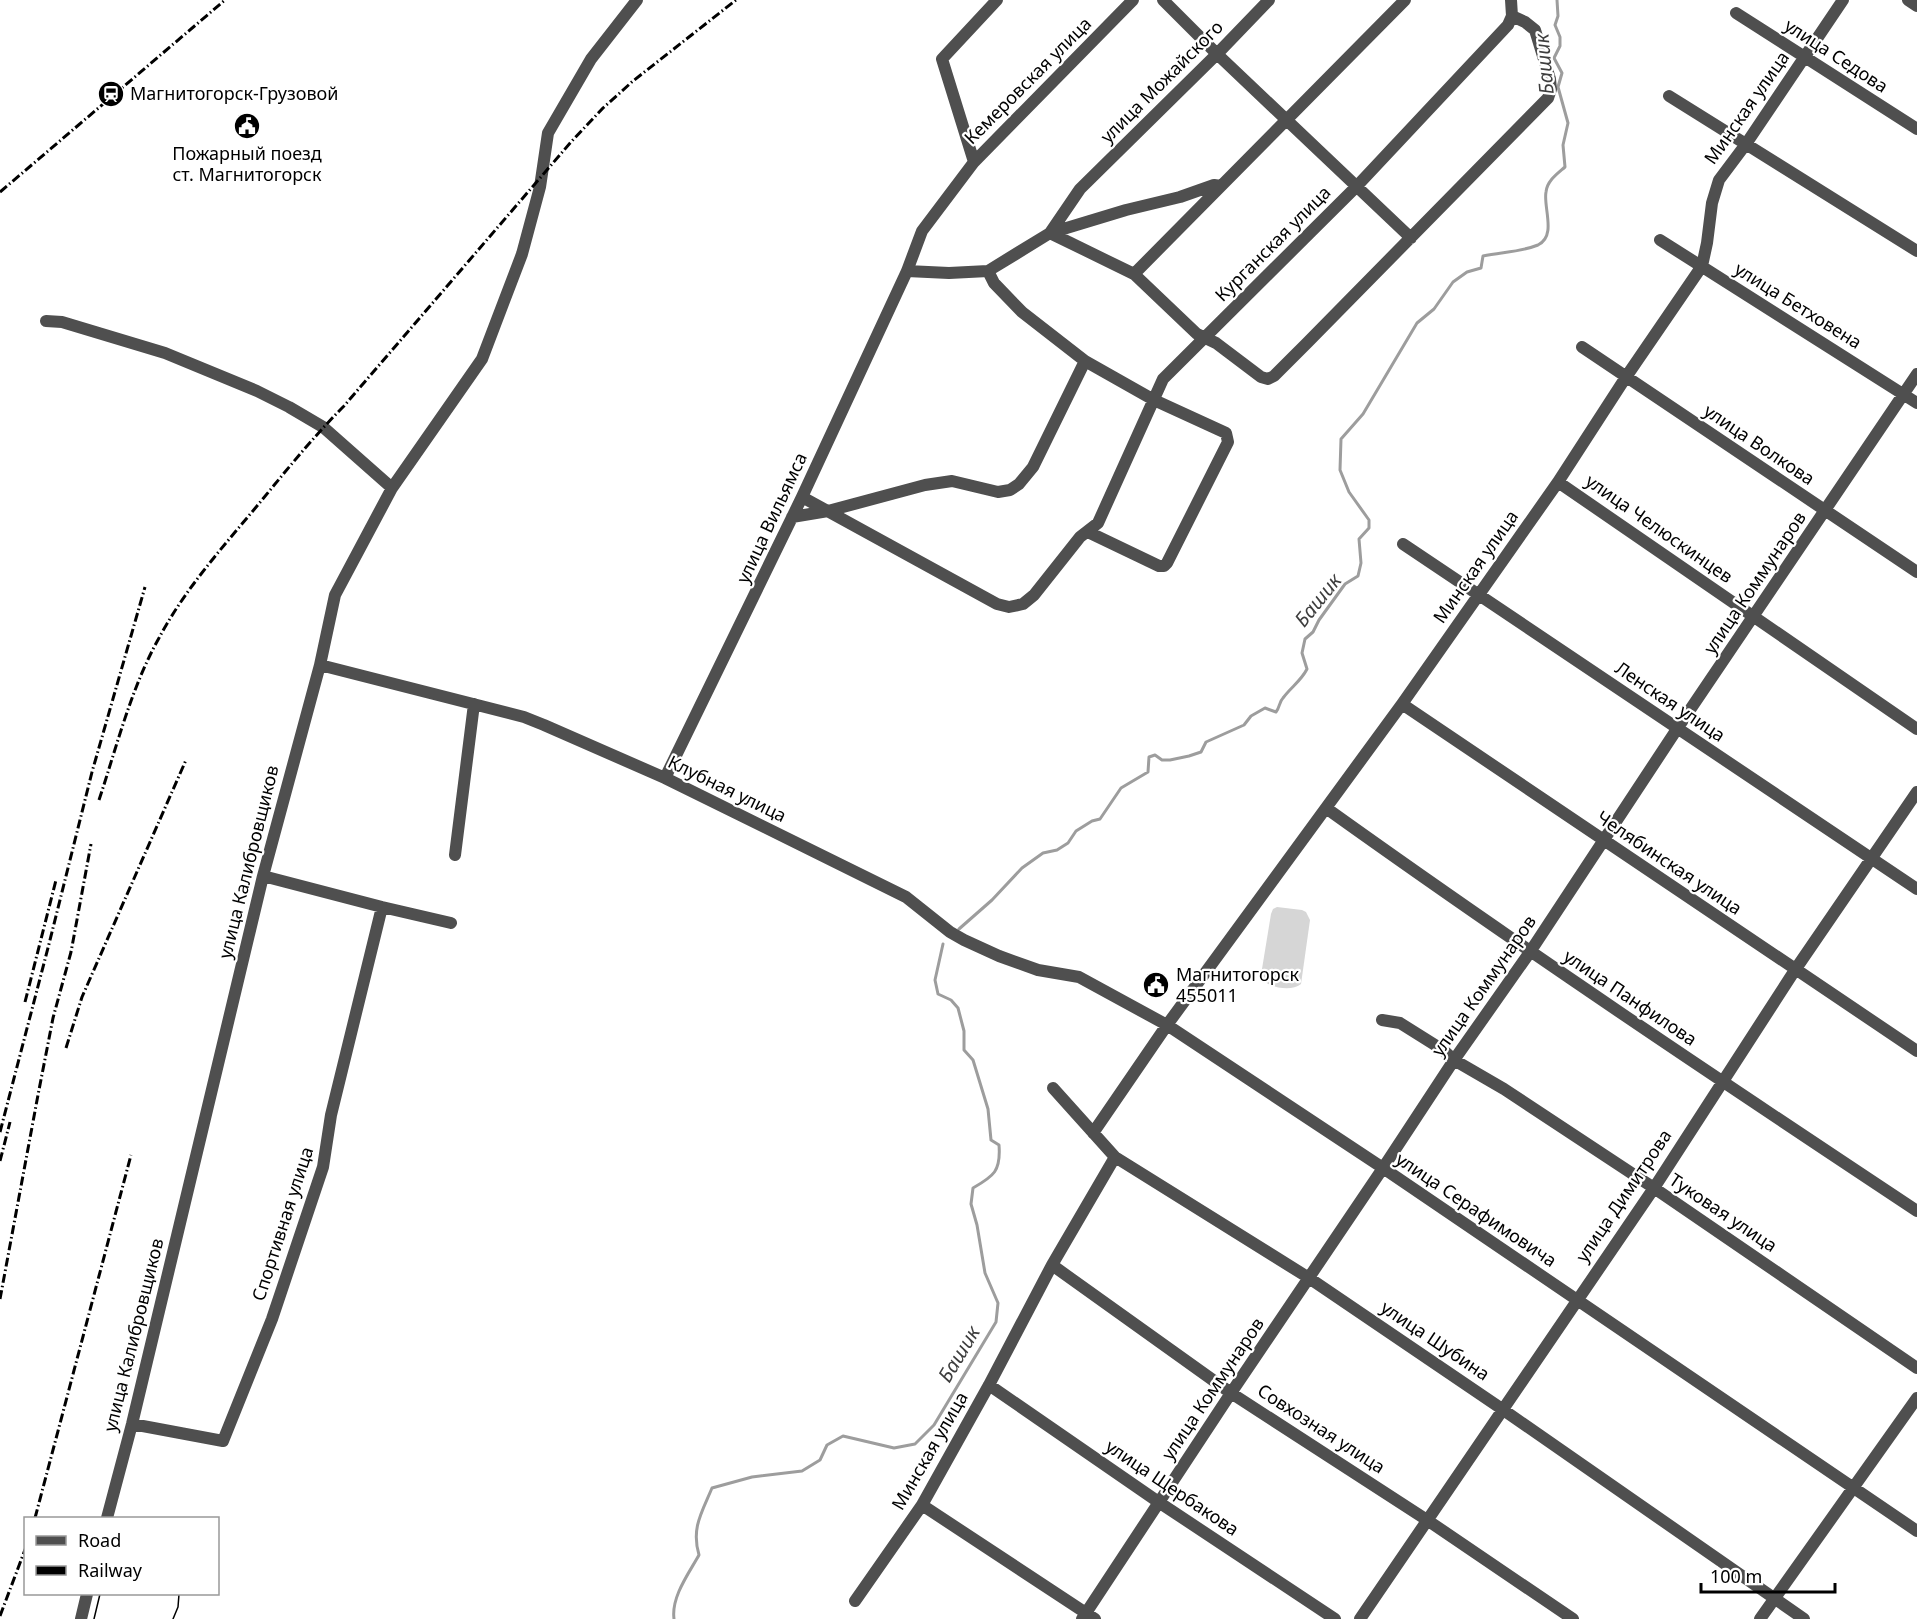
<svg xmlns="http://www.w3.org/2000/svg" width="1917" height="1619" font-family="'Noto Sans',sans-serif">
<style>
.pitch{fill:#d6d6d6}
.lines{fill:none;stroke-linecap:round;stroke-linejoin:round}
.stream{stroke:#9d9d9d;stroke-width:3}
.minor{stroke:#4f4f4f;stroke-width:12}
.tram{stroke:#000;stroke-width:1.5}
.rail{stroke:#000;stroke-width:3;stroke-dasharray:9 3 1.5 3;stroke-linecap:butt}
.labels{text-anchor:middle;stroke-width:4.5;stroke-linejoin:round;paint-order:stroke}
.street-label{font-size:18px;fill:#000;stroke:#fff}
.poi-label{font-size:18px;fill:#000;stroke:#fff;text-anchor:start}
.water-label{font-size:20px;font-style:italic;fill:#3e3e3e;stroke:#fff}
</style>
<rect width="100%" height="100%" fill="#fff"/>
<!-- pitch -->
<path class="pitch" d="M1277,907L1302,910L1306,912L1310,920L1301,984C1291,992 1272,988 1262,980L1261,975L1271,914L1273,909Z"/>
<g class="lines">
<!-- stream -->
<path class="stream" d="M959,929L992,900L1022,868L1043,853L1057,850L1068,843L1076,831L1092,821L1100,819L1121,788L1148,772L1149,757L1155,755L1162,760H1170L1189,756L1201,752L1206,742L1244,725L1251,716L1265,708L1276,712C1280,707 1279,702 1283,698C1291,687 1301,681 1307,669L1302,653L1305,639L1313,632L1319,620L1345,584L1358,576L1361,563L1359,539L1369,528V520L1349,492L1340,470L1341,439L1363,414L1417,323L1434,309L1453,282L1467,272L1481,268L1483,256C1501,252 1521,252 1538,245C1557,236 1543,207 1546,192C1547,181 1557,174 1565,167L1563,145L1568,123L1558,87L1562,73L1554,58L1560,46V37L1555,25L1558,16L1557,0
M674,1619C671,1597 689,1573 699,1555C691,1528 702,1512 712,1488L752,1477L802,1471L820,1460L827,1445L843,1436L894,1448L915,1444L934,1425L996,1322L998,1303L985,1273L977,1225L971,1204L973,1188C994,1176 1001,1171 999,1145L991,1140L988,1109L973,1060L964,1050V1031L958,1008L951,1000L938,994L935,980L943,944"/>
<!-- minor -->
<path class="minor" d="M1163,0L1217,54L1411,238
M1908,0L1917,6
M1736,13L1917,129
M1669,96L1917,251
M974,162L942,59L997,0
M1050,233L1134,274L1197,334L1216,343L1261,377L1268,379L1274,376L1307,343L1548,98L1551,89L1550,79L1535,30L1525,22L1512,16
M1050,233L1126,210L1180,197L1214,185L1221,186
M1660,240L1917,403
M907,271L949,273L988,271L1050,233L1080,189L1217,54L1269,0
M988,271L994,283L1022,312L1085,361L1154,400L1226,433L1228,442L1167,563L1164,566H1159L1088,532
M1134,274L1405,0
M46,321L62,322L165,353L257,391L289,407L323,427L392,488
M1582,347L1917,572
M1558,482L1917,729
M802,497L997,604L1009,607L1023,604L1034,595L1080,537L1098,523L1163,379L1356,187L1508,25L1512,16L1511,0
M792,517L828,511L925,485L952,481L998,492L1010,490L1019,484L1033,467L1085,361
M1403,544L1917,889
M320,665L524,717L544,725L665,778L906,897L950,932L964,940L999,956L1038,970L1079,977L1167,1025L1383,1168L1917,1531
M1402,704L1917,1051
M665,778L802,497L907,271L922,231L974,162L1133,0
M1326,808C1520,947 1718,1079 1917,1211
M455,855L474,704
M263,876L382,907L451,923
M1382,1020L1400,1023L1443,1050L1454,1060L1504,1089L1654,1188L1917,1368
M1053,1088L1115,1157L1309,1278L1502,1409L1804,1619
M1093,1133L1167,1025L1402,704L1558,482L1626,377L1702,266L1707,243L1712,203L1719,180L1746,144L1843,0
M1052,1265L1231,1393L1427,1520L1573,1619
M989,1385L1160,1503L1335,1619
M132,1424L223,1441L272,1319L323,1167L331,1115L382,907
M922,1505L1095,1619
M107,1518L132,1424L263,876L320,665L335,595L392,488L482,359L522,254L540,187L548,133L591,59L637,0
M855,1601L922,1505L989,1385L1052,1265L1115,1157
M81,1619L87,1594
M1082,1619L1231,1393L1383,1168L1454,1060L1530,952L1677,729L1917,374
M1360,1619L1654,1188L1795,970L1917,792
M1760,1619L1917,1398"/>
<!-- tram -->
<path class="tram" d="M94,1619L100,1594
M173,1619L178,1607L179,1594"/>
<!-- rail -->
<path class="rail" d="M0,192L225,0
M99,800C117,746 131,688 159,638C185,589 222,548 257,506C285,472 313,437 344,406L571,142L603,108L633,81L736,0
M25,1002L56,880
M66,1048L82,997L186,760
M0,1132L49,944L92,772L145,587
M0,1161L10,1122
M0,1299L38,1095L53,1018L71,952L91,844
M35,1518L131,1155
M0,1616L26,1547"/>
</g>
<!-- icons -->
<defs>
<g id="station-disc" transform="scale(1.35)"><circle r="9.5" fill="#000" stroke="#fff"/><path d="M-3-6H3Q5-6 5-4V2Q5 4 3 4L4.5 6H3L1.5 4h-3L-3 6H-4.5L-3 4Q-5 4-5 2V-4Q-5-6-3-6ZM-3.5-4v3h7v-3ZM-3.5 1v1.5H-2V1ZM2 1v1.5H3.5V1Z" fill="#fff"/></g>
<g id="civic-disc" transform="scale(1.35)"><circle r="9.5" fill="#000" stroke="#fff"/><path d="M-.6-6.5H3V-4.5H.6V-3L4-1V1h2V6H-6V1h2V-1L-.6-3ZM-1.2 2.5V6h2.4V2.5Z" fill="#fff"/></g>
</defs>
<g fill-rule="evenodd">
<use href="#station-disc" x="111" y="94"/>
<use href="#civic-disc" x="247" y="126"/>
<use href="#civic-disc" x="1156" y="985"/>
</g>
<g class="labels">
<!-- street labels -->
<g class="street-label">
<text transform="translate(1836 56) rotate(33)" y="6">улица Седова</text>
<text transform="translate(1028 81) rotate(-45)" y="6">Кемеровская улица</text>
<text transform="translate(1162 82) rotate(-45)" y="6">улица Можайского</text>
<text transform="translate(1747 108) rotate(-55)" y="6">Минская улица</text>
<text transform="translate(1273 244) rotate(-45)" y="6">Курганская улица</text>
<text transform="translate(1798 306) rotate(32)" y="6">улица Бетховена</text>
<text transform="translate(1759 445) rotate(34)" y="6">улица Волкова</text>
<text transform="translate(772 518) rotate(-65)" y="6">улица Вильямса</text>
<text transform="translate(1659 529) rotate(35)" y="6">улица Челюскинцев</text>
<text transform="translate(1476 567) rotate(-55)" y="6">Минская улица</text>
<text transform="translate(1755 583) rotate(-56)" y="6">улица Коммунаров</text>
<text transform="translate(1670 702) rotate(34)" y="6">Ленская улица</text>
<text transform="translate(727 789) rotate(26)" y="6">Клубная улица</text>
<text transform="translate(249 862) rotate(-76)" y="6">улица Калибровщиков</text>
<text transform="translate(1669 863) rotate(34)" y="6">Челябинская улица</text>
<text transform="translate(1484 986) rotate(-55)" y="6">улица Коммунаров</text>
<text transform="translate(1630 998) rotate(34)" y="6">улица Панфилова</text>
<text transform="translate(1624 1196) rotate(-56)" y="6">улица Димитрова</text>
<text transform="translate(1476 1210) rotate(34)" y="6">улица Серафимовича</text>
<text transform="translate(1723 1213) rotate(34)" y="6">Туковая улица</text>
<text transform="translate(283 1224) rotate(-72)" y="6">Спортивная улица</text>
<text transform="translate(134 1335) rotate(-76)" y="6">улица Калибровщиков</text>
<text transform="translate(1435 1341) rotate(34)" y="6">улица Шубина</text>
<text transform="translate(1213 1389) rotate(-56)" y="6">улица Коммунаров</text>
<text transform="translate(1321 1429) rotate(33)" y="6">Совхозная улица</text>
<text transform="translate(930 1451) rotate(-60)" y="6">Минская улица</text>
<text transform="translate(1172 1488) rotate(34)" y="6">улица Щербакова</text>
</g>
<!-- poi labels -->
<g class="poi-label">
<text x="130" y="100">Магнитогорск-Грузовой</text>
<text x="247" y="160" text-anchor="middle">Пожарный поезд<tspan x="247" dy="21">ст. Магнитогорск</tspan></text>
<text x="1176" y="981">Магнитогорск<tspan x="1176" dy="21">455011</tspan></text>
</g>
<!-- water labels -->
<g class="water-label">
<text transform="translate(1544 64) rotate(-95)" y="7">Башик</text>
<text transform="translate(1318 600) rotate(-51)" y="7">Башик</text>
<text transform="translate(959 1354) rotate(-59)" y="7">Башик</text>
</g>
</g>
<!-- legend -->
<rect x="24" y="1517" width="195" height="78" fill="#ffffff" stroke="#999999" stroke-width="1.5"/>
<rect x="36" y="1536" width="30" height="9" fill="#4f4f4f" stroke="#999999" stroke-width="1.5"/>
<text x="78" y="1547" font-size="18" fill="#000000">Road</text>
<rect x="36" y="1566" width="30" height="9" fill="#000000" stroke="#999999" stroke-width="1.5"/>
<text x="78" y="1577" font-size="18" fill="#000000">Railway</text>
<!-- scale -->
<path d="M1701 1583v9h134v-9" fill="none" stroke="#000000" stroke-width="3"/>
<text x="1710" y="1583" font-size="18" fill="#000000" stroke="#ffffff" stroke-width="4.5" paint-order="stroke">100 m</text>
</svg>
